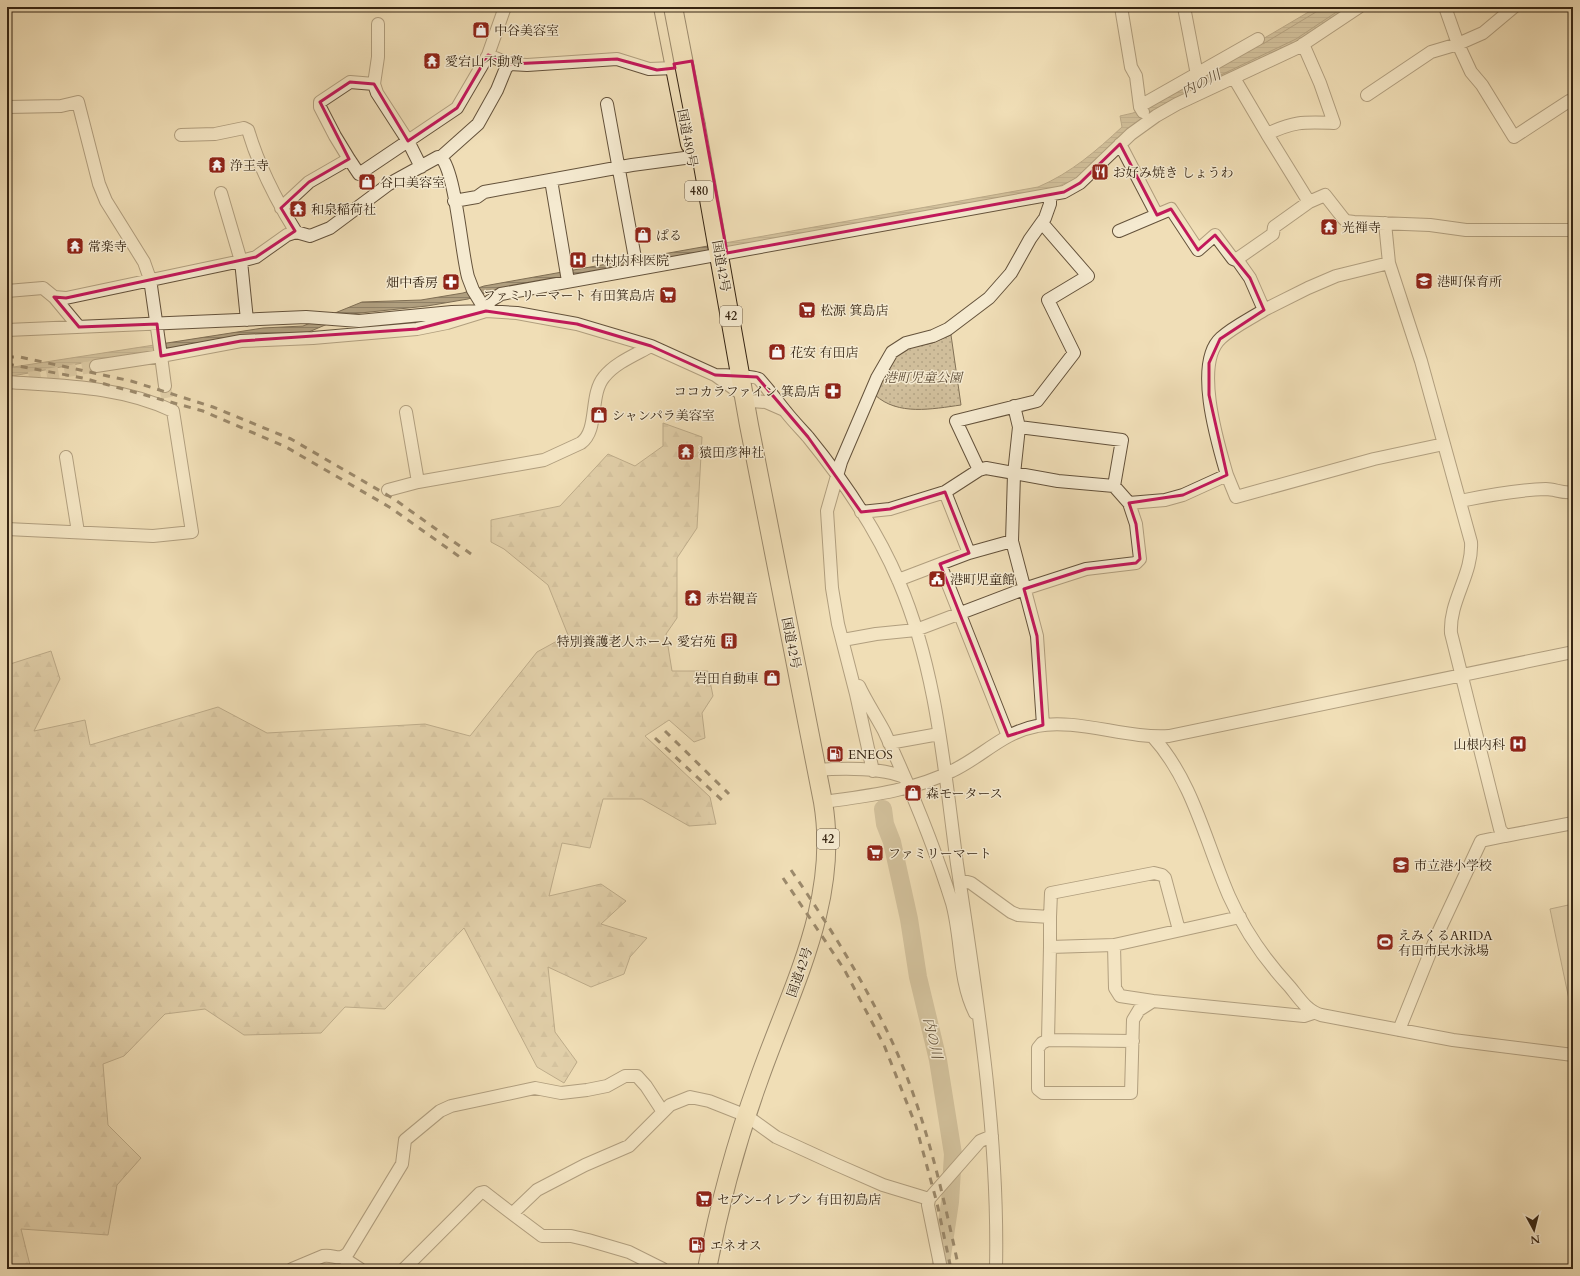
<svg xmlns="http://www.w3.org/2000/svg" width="1580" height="1276" font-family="Cardo,'Noto Serif JP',serif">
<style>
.green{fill:url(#green-dots);stroke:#827156}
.forest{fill:url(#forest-firs);stroke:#827156}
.pitch{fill:#d0be9b;stroke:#827156}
.water{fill:url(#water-rules);stroke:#7f6e53}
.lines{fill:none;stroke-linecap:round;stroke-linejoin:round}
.shore{stroke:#726248;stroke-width:1}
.river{stroke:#b09f7f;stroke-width:18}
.minor-tunnel{stroke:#cbb996;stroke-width:12;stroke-dasharray:12 6;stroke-linecap:butt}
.minor-casing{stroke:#64523b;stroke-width:14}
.highway-casing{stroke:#352412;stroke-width:20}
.minor{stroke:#f5ead0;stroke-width:12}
.highway{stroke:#f0deb7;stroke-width:18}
.rail{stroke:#352412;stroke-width:3;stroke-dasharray:7 7;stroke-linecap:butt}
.highway-bridge-casing{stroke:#352412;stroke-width:20;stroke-linecap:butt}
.highway-bridge{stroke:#f0deb7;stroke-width:18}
.marked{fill:none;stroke:#c2185b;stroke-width:3;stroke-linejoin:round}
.labels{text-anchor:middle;stroke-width:3;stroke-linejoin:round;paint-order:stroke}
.shield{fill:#f5ead0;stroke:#6f5f4b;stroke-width:1}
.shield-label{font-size:12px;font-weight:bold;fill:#352412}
.poi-label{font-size:13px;fill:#352412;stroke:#f5ead0;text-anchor:start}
.street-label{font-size:13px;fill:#352412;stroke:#f5ead0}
.park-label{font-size:13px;font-style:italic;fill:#5c4a34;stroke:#f5ead0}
.water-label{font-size:14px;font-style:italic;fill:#604f38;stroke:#f5ead0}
</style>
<defs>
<pattern id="green-dots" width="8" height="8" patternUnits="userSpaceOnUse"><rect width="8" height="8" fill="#d0be9b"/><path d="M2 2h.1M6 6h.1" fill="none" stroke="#b3a384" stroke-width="1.8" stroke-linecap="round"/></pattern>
<pattern id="forest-firs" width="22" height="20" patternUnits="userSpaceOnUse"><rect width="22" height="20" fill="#d0be9b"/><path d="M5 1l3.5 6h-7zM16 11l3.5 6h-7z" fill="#b3a384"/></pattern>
<pattern id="water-rules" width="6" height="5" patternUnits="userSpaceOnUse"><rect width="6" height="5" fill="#b09f7f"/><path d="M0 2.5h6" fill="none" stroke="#908167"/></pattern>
</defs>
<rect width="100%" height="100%" fill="#f0deb7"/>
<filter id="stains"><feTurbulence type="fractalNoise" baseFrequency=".005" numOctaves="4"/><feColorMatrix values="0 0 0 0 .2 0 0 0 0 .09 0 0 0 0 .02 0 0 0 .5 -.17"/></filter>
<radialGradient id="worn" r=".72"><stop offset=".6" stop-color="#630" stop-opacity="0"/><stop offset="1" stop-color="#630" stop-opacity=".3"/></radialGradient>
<!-- green -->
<path class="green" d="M951,335L961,405C932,409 898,416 875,395L892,361L898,355L909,348L932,343Z"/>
<!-- forest -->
<path class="forest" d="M663,423L702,437L697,528L677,558V618L666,634L672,671H708L713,696L702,713L705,738L694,742L669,720L645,736L710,797L716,824L689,826L642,799H603L590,848L562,843L549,896L601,884L626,901L601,924L647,938L630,957L624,974L591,987L548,967L555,1032L577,1062L564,1083L537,1067L464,928L385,1009L345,1007L321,1033L244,1035L205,1009L165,1014L124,1056L103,1064L108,1125L141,1158L117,1185L108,1235L21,1229L31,1269H7V665L51,651L60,679L34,731L85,720L90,745L218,707L267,733L425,724L470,736L537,652L568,635L548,585L504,549L491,542V520L560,506L608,454L635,466L663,446Z"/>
<!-- pitch -->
<path class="pitch" d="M1573,904V1009H1571L1550,909Z"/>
<!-- water -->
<path class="water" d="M1317,7H1350L1298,43L1176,99L1077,180L1063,184L1054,190L550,282L488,292L468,299L427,306L351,314L304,334L88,362L7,377V368L263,328L303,326L362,302L421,300L463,293L484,286L1038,187C1071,173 1096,151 1122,127L1120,116L1133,113L1161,99Z"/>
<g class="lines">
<!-- shore -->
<path class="shore" d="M1263,44L1316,12L1319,7
M1200,81L1202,84L1296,39L1344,7"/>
<!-- river -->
<path class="river" d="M883,809L885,824L892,842L909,919L918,977L938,1060L953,1154L950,1202L940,1269"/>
<!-- minor-tunnel -->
<path class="minor-tunnel" d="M29,378L96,366
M165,386L168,403"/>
<!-- minor casing -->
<g class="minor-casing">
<path id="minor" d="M505,7L488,55L510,64
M1121,7L1131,67L1136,76L1140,107L1143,112
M1184,7L1197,75
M1445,7L1458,44L1471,72L1482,85L1514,137L1569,101
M378,24V57L374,84L377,93L408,141L421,167
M1234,78L1267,134C1295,121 1303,122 1334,123L1320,83L1303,44
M1367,95L1431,52L1458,44L1483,33L1514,7
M607,104L637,269
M1140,106L1258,39
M7,107L61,106L78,102L99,184L106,201L144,262L150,279L161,356L96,366
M1267,134L1309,202
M181,135L215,134L244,128L248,130C259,167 276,200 296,232L310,236L330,228L389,184L438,157H441L478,124L497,90L506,68L510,64L527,65L617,59L649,69L675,68
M1120,144L1157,215
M441,157C456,174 461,251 468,277L473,290L486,311
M349,159L359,174L457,108L488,55
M551,180L568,281
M221,193L241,261L247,320
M454,201L477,197L484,192L632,165L692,157
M281,208L309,182L349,159L335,136L320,107V102L350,82L374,84
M1385,223L1389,263
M1119,231L1171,209L1198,250L1215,235L1233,259L1238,261L1250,278L1264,310C1250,319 1233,327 1221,338C1193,363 1218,444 1227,475
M1237,259L1273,234L1274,227L1309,202L1325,195L1343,218L1346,221L1354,222L1430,225L1466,230H1573
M7,291L43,288L54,297L66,298L241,261L256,257L287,235L296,232
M54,297L79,327
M1264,310L1308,288L1336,276L1389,263L1421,361L1471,542C1473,574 1449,601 1451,633L1500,829L1505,836L1573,823
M7,330L306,317L359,321L452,312L486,311L517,313L577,324L651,346L715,375L751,401L766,402L782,409
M715,375C723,375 755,376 759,379C769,390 777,401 786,412C793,421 801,429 808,437C843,480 877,530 899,582C937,671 944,768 957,864C977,998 999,1133 996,1269
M7,382C63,386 121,386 173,411L192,532L153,536L7,529
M165,386L161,356L241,341L313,338L417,329L447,323L486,311L490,301L501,294L1064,192L1080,183L1131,134L1156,116L1177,104L1299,47L1359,7
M1014,406L1019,427L1014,474L1012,541L1037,636L1043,725
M406,412L418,482
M1019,427L1122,440L1114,486
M66,457L78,532
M979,470L956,421L1037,401L1074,353L1048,300L1088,276L1042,223
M388,490L418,482L544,460L581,443C599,430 589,395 604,377C615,363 635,355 651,346
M945,492L969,553
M1460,501C1489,495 1517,490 1546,489C1555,489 1563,494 1573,492
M1129,503L1165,500L1183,495L1227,475L1236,497L1374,459L1444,444
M940,564L1008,736
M898,580L969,553L1012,541
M843,640L876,634L916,630L1024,589L1086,569L1136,563L1140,559L1136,524L1129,503L1114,486L1058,481L986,468L979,470L945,492L890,509L861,512
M859,686C866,701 876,716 884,731C910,787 934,845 952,903C962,939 958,979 975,1013
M1153,737C1193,781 1206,843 1229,896C1244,930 1265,960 1290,987C1299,998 1307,1011 1321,1015L1453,1040L1573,1055
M889,743L939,734
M816,770C844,768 878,767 904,777
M873,771L856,694L838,624L832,588L827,511L841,462L877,378L892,352L906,343L933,336L948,329L989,298L1011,273L1030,239L1045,218L1050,204V196
M823,802C866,796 913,791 952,771C982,757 1003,732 1037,726C1076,718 1127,739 1169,736L1573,652
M960,880L971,883L1011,912L1018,915L1050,917V947L1114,945L1115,988L1120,996L1153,1001L1304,1016L1313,1013
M1050,917L1051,893L1154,873L1162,875L1165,878L1179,930
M1114,945L1240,917
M1050,947L1048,1040L1042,1043L1038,1048V1089L1043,1093H1131L1133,1020L1139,1010L1153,1001
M1399,1030L1438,933L1481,841L1505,836
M1048,1040L1133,1041
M510,1212L542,1236H571L588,1240L629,1252L663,1269
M343,1258L360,1269
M292,1269L323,1256C334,1254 339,1262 348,1253L402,1164L405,1140L440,1111L451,1106L535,1088L561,1093L587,1090L607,1086L625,1076H637L646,1086L663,1112L670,1105L690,1097L709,1101L747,1116L776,1137L835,1164L883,1185L929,1199
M404,1269L480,1193L484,1192L510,1212H514L537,1190L585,1165L629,1146L663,1112
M941,1269L928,1205L929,1199L980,1141L992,1136"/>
</g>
<!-- highway casing -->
<g class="highway-casing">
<path id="highway" d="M663,7L690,144
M696,126L749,425L823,802C840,902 790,990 758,1082C736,1143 719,1206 707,1269"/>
</g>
<!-- minor -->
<use href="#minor" class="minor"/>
<!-- highway -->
<use href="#highway" class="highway"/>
<!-- rail -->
<path class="rail" d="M7,357H20L131,381L213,407L291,439L394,499L471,554
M7,364L83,378L203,411L286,447L391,508L464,560
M665,731L729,794
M655,738L723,801
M791,870C830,927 866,984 895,1048C926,1118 943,1194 959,1269
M783,878L844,969L884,1045L916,1126L937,1203L951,1269"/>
<!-- highway-bridge casing -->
<g class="highway-bridge-casing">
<path id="highway-bridge" d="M673,7L696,126"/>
</g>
<!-- highway-bridge -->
<use href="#highway-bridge" class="highway-bridge"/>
</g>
<!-- marked area -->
<path d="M0 0H1580V1276H0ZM488,55L510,64L617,59L657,70L675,68L674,64L692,61L727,253L1064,192L1080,183L1120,144L1157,215L1171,209L1198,250L1215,235L1250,278L1264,310L1220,339L1209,363V395L1227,475L1183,495L1129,503L1136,524L1140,559L1136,563L1086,569L1024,589L1037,636L1043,725L1008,736L940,564L969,553L945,492L890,509L861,512L808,437L757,377L715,375L651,346L577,324L486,311L417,329L241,341L161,356L157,324L79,327L54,297L66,298L256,257L295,231L281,208L309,182L349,159L320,102L350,82L374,84L408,141L457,108Z" fill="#f0deb7" fill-opacity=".55" fill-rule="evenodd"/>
<path class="marked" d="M488,55L510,64L617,59L657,70L675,68L674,64L692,61L727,253L1064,192L1080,183L1120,144L1157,215L1171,209L1198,250L1215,235L1250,278L1264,310L1220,339L1209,363V395L1227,475L1183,495L1129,503L1136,524L1140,559L1136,563L1086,569L1024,589L1037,636L1043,725L1008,736L940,564L969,553L945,492L890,509L861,512L808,437L757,377L715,375L651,346L577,324L486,311L417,329L241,341L161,356L157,324L79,327L54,297L66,298L256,257L295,231L281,208L309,182L349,159L320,102L350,82L374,84L408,141L457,108Z"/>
<!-- icons -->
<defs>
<g id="shop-square" transform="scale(0.9)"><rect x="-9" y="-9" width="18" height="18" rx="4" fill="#8f2418" stroke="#f5ead0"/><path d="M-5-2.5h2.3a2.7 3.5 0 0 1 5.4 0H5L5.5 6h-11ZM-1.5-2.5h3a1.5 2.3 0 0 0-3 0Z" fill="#fff"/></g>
<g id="temple-square" transform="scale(0.9)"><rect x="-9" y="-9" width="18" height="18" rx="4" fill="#8f2418" stroke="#f5ead0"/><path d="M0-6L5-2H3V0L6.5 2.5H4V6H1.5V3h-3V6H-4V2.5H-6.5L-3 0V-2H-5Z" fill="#fff"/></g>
<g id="restaurant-square" transform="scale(0.9)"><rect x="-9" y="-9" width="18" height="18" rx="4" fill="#8f2418" stroke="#f5ead0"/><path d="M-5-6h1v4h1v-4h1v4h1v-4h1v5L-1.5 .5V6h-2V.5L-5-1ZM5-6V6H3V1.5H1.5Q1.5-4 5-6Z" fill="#fff"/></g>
<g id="hospital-square" transform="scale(0.9)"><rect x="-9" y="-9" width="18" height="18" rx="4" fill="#8f2418" stroke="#f5ead0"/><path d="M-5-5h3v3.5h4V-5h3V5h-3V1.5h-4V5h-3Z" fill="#fff"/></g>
<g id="school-square" transform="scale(0.9)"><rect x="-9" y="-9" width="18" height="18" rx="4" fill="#8f2418" stroke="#f5ead0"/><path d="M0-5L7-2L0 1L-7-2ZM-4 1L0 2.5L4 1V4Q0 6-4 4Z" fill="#fff"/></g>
<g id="pharmacy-square" transform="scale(0.9)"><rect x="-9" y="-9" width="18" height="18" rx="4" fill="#8f2418" stroke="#f5ead0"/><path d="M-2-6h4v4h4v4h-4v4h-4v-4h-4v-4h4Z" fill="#fff"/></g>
<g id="supermarket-square" transform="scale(0.9)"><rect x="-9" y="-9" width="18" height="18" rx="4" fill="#8f2418" stroke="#f5ead0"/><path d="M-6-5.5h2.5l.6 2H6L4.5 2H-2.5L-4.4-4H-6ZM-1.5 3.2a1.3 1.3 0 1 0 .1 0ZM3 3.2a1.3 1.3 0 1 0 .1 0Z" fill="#fff"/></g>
<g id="civic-square" transform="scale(0.9)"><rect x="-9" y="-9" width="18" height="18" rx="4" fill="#8f2418" stroke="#f5ead0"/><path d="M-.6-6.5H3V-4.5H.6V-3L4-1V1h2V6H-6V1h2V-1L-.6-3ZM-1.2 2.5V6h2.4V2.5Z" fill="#fff"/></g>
<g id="building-square" transform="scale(0.9)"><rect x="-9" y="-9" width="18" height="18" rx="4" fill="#8f2418" stroke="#f5ead0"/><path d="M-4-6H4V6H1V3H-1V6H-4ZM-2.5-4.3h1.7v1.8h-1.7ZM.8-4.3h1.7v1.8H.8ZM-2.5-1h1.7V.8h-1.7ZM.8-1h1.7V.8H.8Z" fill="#fff"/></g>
<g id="fuel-square" transform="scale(0.9)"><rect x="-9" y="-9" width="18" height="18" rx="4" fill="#8f2418" stroke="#f5ead0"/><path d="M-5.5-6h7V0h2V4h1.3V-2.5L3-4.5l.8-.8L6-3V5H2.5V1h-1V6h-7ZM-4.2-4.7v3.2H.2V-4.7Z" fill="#fff"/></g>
<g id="stadium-square" transform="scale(0.9)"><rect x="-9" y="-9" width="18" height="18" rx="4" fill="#8f2418" stroke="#f5ead0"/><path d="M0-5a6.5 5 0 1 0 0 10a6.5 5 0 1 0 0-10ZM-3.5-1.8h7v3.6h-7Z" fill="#fff"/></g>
</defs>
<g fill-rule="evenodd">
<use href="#shop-square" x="481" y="30"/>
<use href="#temple-square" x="432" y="61"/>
<use href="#temple-square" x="217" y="165"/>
<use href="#restaurant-square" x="1100" y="172"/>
<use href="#shop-square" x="367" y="182"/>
<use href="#temple-square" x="298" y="209"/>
<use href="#temple-square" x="1329" y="227"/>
<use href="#shop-square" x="643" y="235"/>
<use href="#temple-square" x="75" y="246"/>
<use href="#hospital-square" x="578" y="260"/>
<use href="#school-square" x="1424" y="281"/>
<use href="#pharmacy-square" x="451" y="282"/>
<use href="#supermarket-square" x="668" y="295"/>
<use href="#supermarket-square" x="807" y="310"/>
<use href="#shop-square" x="777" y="352"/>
<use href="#pharmacy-square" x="833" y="391"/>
<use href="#shop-square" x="599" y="415"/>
<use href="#temple-square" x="686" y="452"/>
<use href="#civic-square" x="937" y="579"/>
<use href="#temple-square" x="693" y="598"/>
<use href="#building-square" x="729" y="641"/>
<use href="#shop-square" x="772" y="678"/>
<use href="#hospital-square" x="1518" y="744"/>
<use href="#fuel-square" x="835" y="754"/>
<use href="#shop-square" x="913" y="793"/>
<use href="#supermarket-square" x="875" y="853"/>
<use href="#school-square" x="1401" y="865"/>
<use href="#stadium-square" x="1385" y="942"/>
<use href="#supermarket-square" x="704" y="1199"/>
<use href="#fuel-square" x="697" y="1245"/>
</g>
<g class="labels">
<!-- shield labels -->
<g class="shield">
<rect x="685" y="181" width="28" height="20" rx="3"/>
<rect x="720" y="306" width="22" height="20" rx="3"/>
<rect x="817" y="829" width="22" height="20" rx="3"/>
</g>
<g class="shield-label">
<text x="699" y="195">480</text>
<text x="731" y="320">42</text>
<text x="828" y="843">42</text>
</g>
<!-- poi labels -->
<g class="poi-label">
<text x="494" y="35">中谷美容室</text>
<text x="445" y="66">愛宕山不動尊</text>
<text x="230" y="170">浄王寺</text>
<text x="1113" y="177">お好み焼き しょうわ</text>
<text x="380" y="187">谷口美容室</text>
<text x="311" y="214">和泉稲荷社</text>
<text x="1342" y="232">光禅寺</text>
<text x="656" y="240">ぱる</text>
<text x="88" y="251">常楽寺</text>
<text x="591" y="265">中村内科医院</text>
<text x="1437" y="286">港町保育所</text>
<text x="438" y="287" text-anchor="end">畑中香房</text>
<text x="655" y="300" text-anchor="end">ファミリーマート 有田箕島店</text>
<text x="820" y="315">松源 箕島店</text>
<text x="790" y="357">花安 有田店</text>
<text x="820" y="396" text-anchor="end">ココカラファイン 箕島店</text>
<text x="612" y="420">シャンパラ美容室</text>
<text x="699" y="457">猿田彦神社</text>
<text x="950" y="584">港町児童館</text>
<text x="706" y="603">赤岩観音</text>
<text x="716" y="646" text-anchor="end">特別養護老人ホーム 愛宕苑</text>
<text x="759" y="683" text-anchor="end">岩田自動車</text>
<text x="1505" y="749" text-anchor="end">山根内科</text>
<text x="848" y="759">ENEOS</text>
<text x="926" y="798">森モータース</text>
<text x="888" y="858">ファミリーマート</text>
<text x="1414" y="870">市立港小学校</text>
<text x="1398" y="940">えみくるARIDA<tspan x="1398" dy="15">有田市民水泳場</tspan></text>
<text x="717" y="1204">セブン-イレブン 有田初島店</text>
<text x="710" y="1250">エネオス</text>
</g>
<!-- street labels -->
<g class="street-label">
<text transform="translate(688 138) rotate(79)" y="5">国道480号</text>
<text transform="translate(722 266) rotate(80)" y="5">国道42号</text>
<text transform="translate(792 643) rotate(79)" y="5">国道42号</text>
<text transform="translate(799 972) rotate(-71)" y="5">国道42号</text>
</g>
<!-- park labels -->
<g class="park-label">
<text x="923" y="382">港町児童公園</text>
</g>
<!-- water labels -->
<g class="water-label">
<text transform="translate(1201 83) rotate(-28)" y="5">内の川</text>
<text transform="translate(933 1038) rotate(77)" y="5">内の川</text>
</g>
</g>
<!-- margin -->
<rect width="1580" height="1276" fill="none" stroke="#f0deb7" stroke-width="24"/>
<rect x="8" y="8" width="1564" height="1260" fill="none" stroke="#352412" stroke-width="2"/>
<rect x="12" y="12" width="1556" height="1252" fill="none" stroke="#352412"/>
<!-- north arrow -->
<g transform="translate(1534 1230) rotate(173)" stroke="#f5ead0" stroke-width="3" paint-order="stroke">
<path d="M0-3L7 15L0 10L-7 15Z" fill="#352412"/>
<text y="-6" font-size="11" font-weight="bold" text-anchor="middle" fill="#352412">N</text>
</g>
<rect width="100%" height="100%" filter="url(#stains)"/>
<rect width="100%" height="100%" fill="url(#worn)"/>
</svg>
